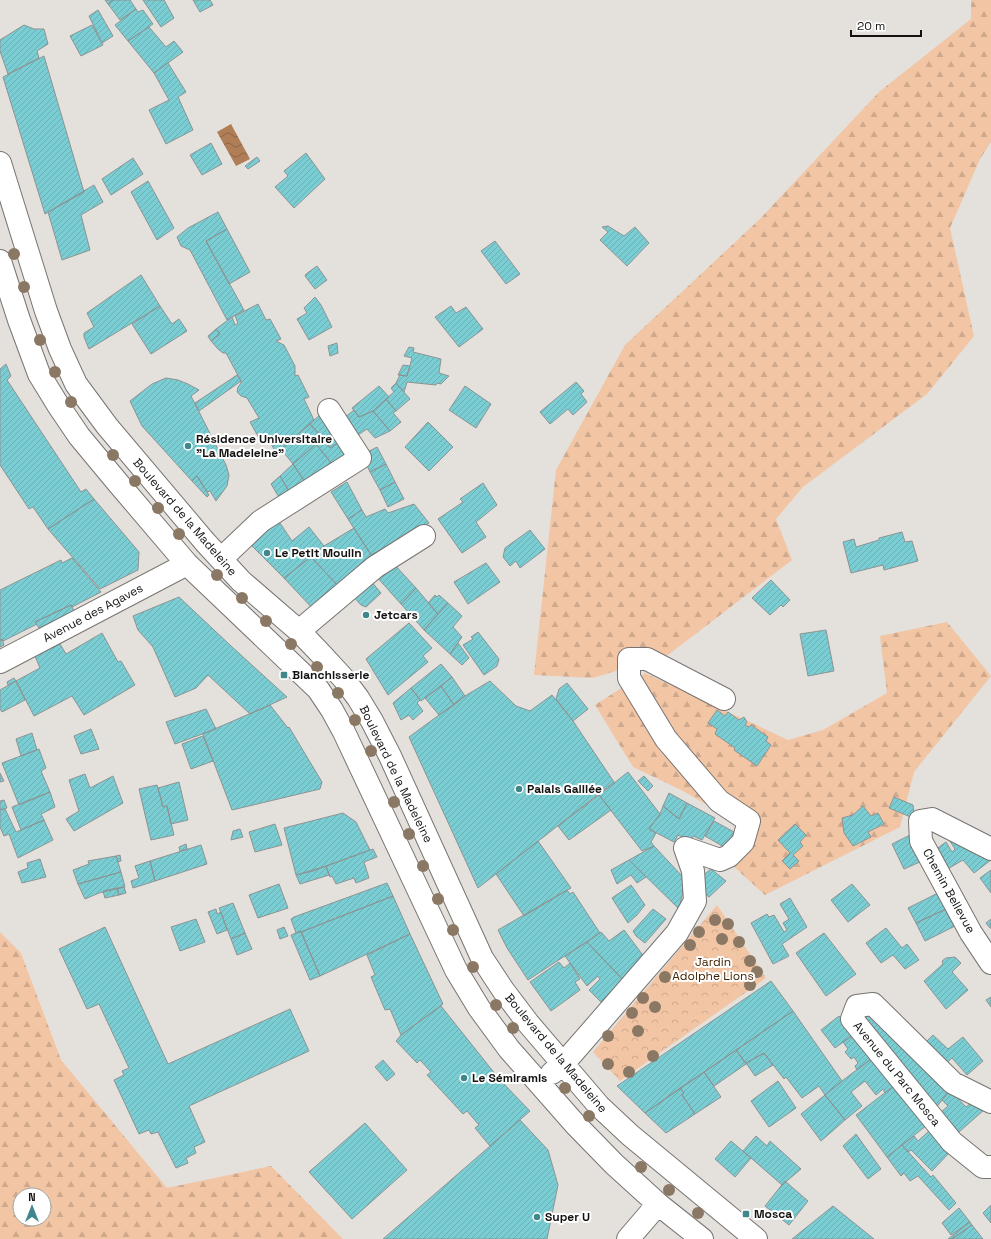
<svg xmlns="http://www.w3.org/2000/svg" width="991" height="1239" font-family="'Space Grotesk',sans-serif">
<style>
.forest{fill:url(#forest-firs);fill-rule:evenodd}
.park{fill:url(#park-crowns)}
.water{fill:url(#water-waves)}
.building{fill:url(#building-hatch);stroke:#8d9393}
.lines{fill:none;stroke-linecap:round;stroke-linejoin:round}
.minor-casing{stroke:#787471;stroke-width:24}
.minor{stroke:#fff;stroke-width:22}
.tree{fill:#8b7864}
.poi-dot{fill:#3f878b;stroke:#fff;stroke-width:1.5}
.labels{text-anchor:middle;stroke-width:4;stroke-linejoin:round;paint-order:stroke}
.poi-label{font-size:12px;font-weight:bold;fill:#131211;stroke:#fff;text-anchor:start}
.street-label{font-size:12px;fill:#131211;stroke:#fff}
.park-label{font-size:12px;fill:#432201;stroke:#fff}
</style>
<defs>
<pattern id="forest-firs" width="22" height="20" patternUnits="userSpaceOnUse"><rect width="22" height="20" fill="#f2c6a5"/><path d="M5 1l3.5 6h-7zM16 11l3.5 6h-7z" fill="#cfa98d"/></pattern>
<pattern id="park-crowns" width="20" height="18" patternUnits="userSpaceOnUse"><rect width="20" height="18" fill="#f2c6a5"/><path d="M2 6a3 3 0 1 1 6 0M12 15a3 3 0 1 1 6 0" fill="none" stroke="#cfa98d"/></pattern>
<pattern id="water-waves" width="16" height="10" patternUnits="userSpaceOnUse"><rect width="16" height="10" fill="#af7d56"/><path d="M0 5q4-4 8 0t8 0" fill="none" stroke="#8d6546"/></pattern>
<pattern id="building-hatch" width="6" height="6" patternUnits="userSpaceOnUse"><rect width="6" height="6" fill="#7aced3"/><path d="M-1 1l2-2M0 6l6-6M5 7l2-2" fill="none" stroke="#69b0b4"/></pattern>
</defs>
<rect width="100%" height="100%" fill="#e4e0dc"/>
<!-- forest -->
<path class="forest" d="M971,0H991V142L980,159L950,228L974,336L927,394L803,487L776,519L792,560L668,655L593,678L534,675L556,470L625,345L760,219L879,92L971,19Z
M947,622L991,676L914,772L900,827L765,895L732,865L752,831L683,791L633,767L595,705L645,673L788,740L823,730L887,693L880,636Z
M0,932L21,953L61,1060L167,1188L271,1166L343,1239H0ZM20,1195H44V1219H20Z"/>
<!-- park -->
<path class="park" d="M717,905L766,978L620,1081L593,1052Z"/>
<!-- water -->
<path class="water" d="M231,124L250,159L236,166L217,132Z"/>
<!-- building -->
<path class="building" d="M105,0H113L108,4Z
M113,0H130L136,9L120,20L108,4Z
M143,0H164L174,18L161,27Z
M193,0H210L213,5L200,12Z
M136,9L138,12L143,10L153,24L128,41L115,25Z
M98,10L113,36L102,43L89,16Z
M24,25L34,29H44L48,44L37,51L39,58L8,74L0,51V40Z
M92,25L103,45L81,56L70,36Z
M149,27L166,47L174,41L183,52L154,73L128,41Z
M44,56L84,192L45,214L3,77Z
M168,63L186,92L178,97L193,130L166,144L149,110L169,100L154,73Z
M211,143L222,164L202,175L190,155Z
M306,153L325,179L294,208L275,187L288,176L284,171Z
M257,157L260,161L248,169L245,166Z
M133,158L143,174L111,195L102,179Z
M148,181L174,228L157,240L131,192Z
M94,185L103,202L81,215L90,250L62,260L48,212Z
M218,212L227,229L206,241L244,310L227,320L190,250L181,246L177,237L188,228Z
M608,226L624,236L635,227L649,243L627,266L600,240L608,232L602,227Z
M227,229L250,272L229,284L206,241Z
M495,241L520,274L506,284L481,251Z
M317,266L327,280L315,289L305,276L306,274Z
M141,275L160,306L89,349L84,337V333L94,327L87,313Z
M315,297L321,305L332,327L309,340L297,319L307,313L304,308Z
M258,304L266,320L270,319L281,339L276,341L284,345L295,366V376L298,375L309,397L304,399L314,420L276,453L267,436L260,440L250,422L259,418L247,398L241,396L237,392L238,387L241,383V381L226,353H223L218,349L211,341L220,334L216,329L232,317L235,325L238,323L235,316Z
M160,306L172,324L179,319L187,331L151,354L132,324Z
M451,306L456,313L466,307L483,329L459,347L435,317Z
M216,329L220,334L211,341L208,336Z
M337,343L338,353L330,356L328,346Z
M409,347L414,348L413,352L441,359L439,373L449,376L441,384L437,383L436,385L407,382L404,392L396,383L400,375L407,376L412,358L404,356Z
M6,364L11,376L7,380L81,492L86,489L94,499L48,529L33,507L29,509L0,465V369Z
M403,365L410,366L407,376L398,375Z
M237,375L241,381L199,411L195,403Z
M166,378L178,380L188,384L199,390L191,396L226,465L229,475L227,486L216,501L210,491L207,492L197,476L192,481L142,426L130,401L152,384Z
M576,382L584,391L581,394L587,402L573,415L568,409L550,424L540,412Z
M396,383L410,399L396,411L386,399L394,392L391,388Z
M379,386L389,397L373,411L359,417L352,408Z
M465,386L491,404L476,428L449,410Z
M386,399L396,411L393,413L401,422L390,431L373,411Z
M354,410L359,417L373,411L390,431L375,438L367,429L352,439L339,422Z
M322,413L342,440L330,448L310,424Z
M428,422L453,447L429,471L405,447Z
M310,424L323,438L293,464L281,449Z
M323,438L330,448L342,440L355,458L336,469L316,444Z
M316,444L336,469L305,482L293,464Z
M377,447L386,464L370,472L362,455Z
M293,464L305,482L290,493L280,476Z
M386,464L395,482L380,490L370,472Z
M197,476L209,495L207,497L192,481Z
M280,476L290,493L280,499L271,484Z
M347,482L362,510L348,519L331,492Z
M395,482L404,499L388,507L380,490Z
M483,483L497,505L476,522L486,537L462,553L438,519L463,502L460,499Z
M94,499L139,552L138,570L100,589L48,529Z
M414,504L429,523L371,555L348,519L362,510L366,517L385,509L388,513Z
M276,517L292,541L309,527L324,546L284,578L248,542Z
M354,528L375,561L340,588L311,557L324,546Z
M530,530L545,549L520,568L516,561L510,566L503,557L505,548Z
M902,532L905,542L912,541L918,561L884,570L883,565L851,573L843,542L854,539L856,547L879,540V538Z
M311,557L340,588L314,610L284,578Z
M72,558L101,592L72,607L71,605L35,622L37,624L3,641L2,639L0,640V590L61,560L62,563Z
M393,563L416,588L401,604L376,576Z
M486,563L500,582L468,604L454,582Z
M370,580L381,593L366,607L361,605L351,594Z
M771,580L790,600L783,607L781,605L770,615L752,598Z
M416,588L438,614L424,630L401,604Z
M435,595L437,597L439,595L448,603L438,614L428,603Z
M179,597L230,645L287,697L250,714L208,675L196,688L175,697L153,647L138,630L133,616Z
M448,603L462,616L453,627L462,637L450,654L424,630Z
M71,605L74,611L39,628L35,622Z
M409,623L432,648L423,656L428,662L388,695L366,659Z
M826,630L834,671L808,676L800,634Z
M478,632L499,659L497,666L484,675L463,645L473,639L471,637Z
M102,633L118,662L121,661L135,685L84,715L72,696L34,716L16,681L40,668L35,656L60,644L66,654Z
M2,639L4,645L0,647V640Z
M458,643L469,658L462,665L450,654Z
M441,664L452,677L421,701L411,688Z
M452,677L465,696L454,705L441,686Z
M14,678L16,681L8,685L7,682Z
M16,681L25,700L2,712L0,709V690Z
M490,681L516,706L530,711L552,695L573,721L614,782L478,888L409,737L465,696Z
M567,683L588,709L573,721L556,699L559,689Z
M441,686L454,705L439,715L425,698Z
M411,688L420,700L417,703L423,711L413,720L409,715L401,720L393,703Z
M270,705L288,728L289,727L322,782L320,789L232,810L203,734Z
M206,709L216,729L175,744L166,722Z
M717,710L725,716L728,712L739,720L744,717L747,722L745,725L749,727L751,725L768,737L766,741L771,745L757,766L734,750L735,748L715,734L717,729L708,723Z
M91,729L99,749L81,754L74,736Z
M32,733L37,750L21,756L16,739Z
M203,736L213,761L191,769L182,744Z
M39,749L46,768L41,771L50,792L19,805L2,763Z
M628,772L660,814L649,829L656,833L651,842L654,846L642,851L599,795Z
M0,773L4,781L0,782Z
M85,774L90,788L113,776L123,803L74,831L66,819L79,811L69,780Z
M644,776L653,786L648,791L638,781Z
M179,782L188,820L171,824L167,806L163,807L158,788Z
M157,785L163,807L167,806L174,835L151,840L139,789Z
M50,792L55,807L41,814L44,820L21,830L12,807Z
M669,793L687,803L679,819L663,806Z
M599,795L611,810L569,840L558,826Z
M894,797L913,805L914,813L913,818L889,808Z
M4,800L7,808L0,810V801Z
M687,803L715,818L702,840L693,836L691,841L678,835L674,842L649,829L660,814L663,806L679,819Z
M863,806L871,816L878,813L884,824L868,832L871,837L853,846L844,833L842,818L853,815Z
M5,809L16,832L44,820L53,840L18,858L9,834L4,836L0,827V810Z
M343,813L356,822L370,850L313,871L296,875L284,828Z
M714,821L734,832L726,848L705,836Z
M275,824L282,845L255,852L249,832Z
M795,824L806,835L800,842L803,846L793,855L799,861L790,869L782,861L790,853L778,840Z
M240,829L243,837L231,840L233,831Z
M910,835L922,861L904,869L892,844Z
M948,838L991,854V860L974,873L963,860L944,871L935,850L946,842L952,852L955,849Z
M538,841L571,888L524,916L496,874Z
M186,844L187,849L180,851L179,847Z
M201,845L207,864L155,881L150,861Z
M654,846L682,876L683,891L679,909L629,860Z
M373,849L377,857L364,862L369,878L356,883L354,878L336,884L332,876L330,877L326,866Z
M120,855L121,861L118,862L116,856Z
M116,856L121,872L78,884L73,870L89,864L88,861Z
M40,859L46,877L22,883L18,872L28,868L27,863Z
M629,860L646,877L637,883L631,875L617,884L611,870Z
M150,861L155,881L133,888L131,881L139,878L135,866Z
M326,866L329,875L300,884L296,875Z
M711,869L726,881L709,897L704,893L701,877Z
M991,870V893L980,878Z
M121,872L125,887L99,893L85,899L78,884Z
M387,883L393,896L301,932L296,933L291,919L294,917Z
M279,884L288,908L258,918L249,895Z
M852,884L870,905L848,922L831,900Z
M631,885L645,905L637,915L628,923L612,898Z
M124,887L126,893L119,895L117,888Z
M117,888L119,895L105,898L103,891Z
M567,890L570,894L573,892L600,933L528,980L507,948L498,930Z
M938,893L946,909L916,923L908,908Z
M393,896L410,934L320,976L301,932Z
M790,898L807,927L782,944L789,956L773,964L751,923L767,914L769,917L774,915L784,932L787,930L783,923L789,919L780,904Z
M233,903L245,933L231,939L219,908Z
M216,909L217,914L221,912L227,930L217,934L208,912Z
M653,909L666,919L645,943L636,936L633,931Z
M946,909L955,926L925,941L916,923Z
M196,919L205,942L180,951L171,927Z
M991,919V928H990L986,923Z
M105,927L168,1064L290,1009L309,1051L189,1106L205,1142L194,1147L196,1153L186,1158L188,1163L176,1168L158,1132L151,1134L149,1130L139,1134L114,1080L124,1075L122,1071L129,1068L99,1004L87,1009L59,949Z
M284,927L288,936L280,939L277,930Z
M886,928L902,948L907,944L919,960L905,969L893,955L881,963L866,943Z
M624,930L645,958L624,981L587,942L601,932L609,941Z
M301,931L320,976L310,980L291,935Z
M245,933L252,949L237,955L231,939Z
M824,933L856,974L826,996L796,953Z
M410,934L443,1004L401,1035L390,1009L385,1010L371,977L375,975L367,955Z
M587,942L624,981L601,1002L589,990L600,979L598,976L587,986L565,956Z
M955,957L961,963L952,972L968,990L946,1009L924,981L943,964L942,961L946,958Z
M559,962L564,968L570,963L580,979L575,982L580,990L551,1011L530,982Z
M771,981L793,1011L645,1113L617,1086Z
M991,997V1007L986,1000Z
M441,1006L500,1080L530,1111L490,1146L475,1128L479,1125L467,1111L463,1114L427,1075L431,1072L420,1060L417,1063L396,1041L401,1035Z
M793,1011L842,1081L825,1095L819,1086L802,1098L786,1077L784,1079L764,1053L746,1063L736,1050Z
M872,1013L950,1090L935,1109L861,1021Z
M839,1016L853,1035L835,1048L821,1030Z
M853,1035L871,1059L857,1070L855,1066L858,1063L854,1057L851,1059L845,1052L848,1049L843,1042Z
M933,1035L948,1049L963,1037L983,1061L967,1075L952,1058L943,1066L922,1046Z
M736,1050L746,1064L714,1086L704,1072Z
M764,1053L773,1065L755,1076L746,1063Z
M871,1059L895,1085L885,1093L883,1089L876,1095L865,1081L851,1092L862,1106L845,1120L825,1095L842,1081Z
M383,1060L395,1074L387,1081L375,1067Z
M704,1072L721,1097L695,1114L682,1095L684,1093L680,1088Z
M778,1081L796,1108L769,1127L751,1101Z
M895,1085L927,1125L887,1157L856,1115Z
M680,1088L684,1093L682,1095L695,1114L666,1133L645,1113Z
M950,1090L966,1107L972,1102L985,1109L959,1132L941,1112L948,1106L942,1100Z
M825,1095L845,1120L821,1141L801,1114Z
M520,1120L548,1150L558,1185L547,1239H383Z
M365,1123L407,1170L352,1219L309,1172Z
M929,1131L949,1153L932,1171L911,1150L908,1152L902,1145L914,1136L918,1141Z
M856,1134L881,1169L868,1179L843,1146Z
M756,1136L767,1146L770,1141L801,1169L782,1185L743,1151Z
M731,1141L751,1158L735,1177L715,1159Z
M902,1145L931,1177L933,1175L956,1203L949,1210L918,1176L910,1181L904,1173L901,1176L887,1157Z
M785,1181L808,1201L789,1225L765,1206Z
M991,1205V1223L983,1213Z
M833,1206L874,1239H792Z
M959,1208L970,1222L951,1235L942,1223Z
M970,1222L972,1225L952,1239H948Z
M972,1225L983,1239H952Z"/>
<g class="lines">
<!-- minor casing -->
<g class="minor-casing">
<path id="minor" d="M0,163L46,311L60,349L76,384L107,426L205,542L241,581L299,631L321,654L343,678L358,698L372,721L390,756L482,958L503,990L528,1023L599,1106L630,1135L756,1239
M0,261L19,320L39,374L58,405L79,436L118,483L187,564L318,689L332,710L344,732L456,970L479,1008L509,1049L575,1124L614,1164L658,1204L702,1239
M221,559L261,521L360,458L329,410
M299,631L375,567L424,536
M0,662L187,564
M991,849L932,819L920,821L921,841L971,933L991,963
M552,1073L563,1064L677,933L695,901L693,871L685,848L720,860L729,856L743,842L749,821L719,801L666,739L629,678V659H647L724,699
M991,1102L953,1083L873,1004L857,1006L852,1019L952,1142L983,1167H991
M628,1239L658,1204"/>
</g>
<!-- minor -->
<use href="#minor" class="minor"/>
</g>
<!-- trees -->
<g class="tree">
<circle cx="14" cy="254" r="6"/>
<circle cx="24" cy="287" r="6"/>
<circle cx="40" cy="340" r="6"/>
<circle cx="55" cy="372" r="6"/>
<circle cx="71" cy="402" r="6"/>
<circle cx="113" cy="455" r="6"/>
<circle cx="135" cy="481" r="6"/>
<circle cx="158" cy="508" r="6"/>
<circle cx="179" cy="534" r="6"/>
<circle cx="217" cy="575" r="6"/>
<circle cx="242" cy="598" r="6"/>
<circle cx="266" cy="621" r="6"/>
<circle cx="291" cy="644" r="6"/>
<circle cx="317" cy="667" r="6"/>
<circle cx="338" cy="693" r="6"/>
<circle cx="355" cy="720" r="6"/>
<circle cx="371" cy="751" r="6"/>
<circle cx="394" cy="802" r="6"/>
<circle cx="409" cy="834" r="6"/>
<circle cx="423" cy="866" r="6"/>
<circle cx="438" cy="899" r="6"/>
<circle cx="715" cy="920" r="6"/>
<circle cx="728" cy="924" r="6"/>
<circle cx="453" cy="930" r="6"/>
<circle cx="699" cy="932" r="6"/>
<circle cx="722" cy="939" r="6"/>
<circle cx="739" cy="942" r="6"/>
<circle cx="690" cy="945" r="6"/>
<circle cx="750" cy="961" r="6"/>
<circle cx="473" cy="967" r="6"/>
<circle cx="757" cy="972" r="6"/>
<circle cx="665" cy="977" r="6"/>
<circle cx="750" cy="985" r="6"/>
<circle cx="643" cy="998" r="6"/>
<circle cx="496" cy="1005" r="6"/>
<circle cx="655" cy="1007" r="6"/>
<circle cx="632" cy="1013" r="6"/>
<circle cx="513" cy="1028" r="6"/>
<circle cx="638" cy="1031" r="6"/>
<circle cx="608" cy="1036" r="6"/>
<circle cx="653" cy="1056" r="6"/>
<circle cx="608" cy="1064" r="6"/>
<circle cx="629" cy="1072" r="6"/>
<circle cx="565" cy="1088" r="6"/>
<circle cx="589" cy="1116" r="6"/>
<circle cx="641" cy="1167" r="6"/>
<circle cx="669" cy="1190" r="6"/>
<circle cx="698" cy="1213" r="6"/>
</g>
<!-- markers -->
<g class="poi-dot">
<circle cx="188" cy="446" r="4"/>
<circle cx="267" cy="553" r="4"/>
<circle cx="366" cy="615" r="4"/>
<rect x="280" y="671" width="8" height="8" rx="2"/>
<circle cx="519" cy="789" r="4"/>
<circle cx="464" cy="1078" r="4"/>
<rect x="742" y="1210" width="8" height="8" rx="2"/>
<circle cx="537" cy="1217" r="4"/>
</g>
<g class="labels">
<!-- poi labels -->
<g class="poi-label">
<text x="196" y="443">Résidence Universitaire<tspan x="196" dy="14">"La Madeleine"</tspan></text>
<text x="275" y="557">Le Petit Moulin</text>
<text x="374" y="619">Jetcars</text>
<text x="292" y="679">Blanchisserie</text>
<text x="527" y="793">Palais Galilée</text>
<text x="472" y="1082">Le Sémiramis</text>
<text x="754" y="1218">Mosca</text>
<text x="545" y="1221">Super U</text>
</g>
<!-- street labels -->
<g class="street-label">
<text transform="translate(185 517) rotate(49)" y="4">Boulevard de la Madeleine</text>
<text transform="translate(93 613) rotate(-28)" y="4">Avenue des Agaves</text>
<text transform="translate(396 774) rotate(64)" y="4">Boulevard de la Madeleine</text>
<text transform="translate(949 891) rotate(61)" y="4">Chemin Bellevue</text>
<text transform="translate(556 1053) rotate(50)" y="4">Boulevard de la Madeleine</text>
<text transform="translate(897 1074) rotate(51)" y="4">Avenue du Parc Mosca</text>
</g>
<!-- park labels -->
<g class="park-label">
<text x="713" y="966">Jardin<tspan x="713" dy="14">Adolphe Lions</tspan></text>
</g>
</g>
<!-- north arrow -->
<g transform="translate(32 1207)"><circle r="19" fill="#ffffff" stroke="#a1a0a0"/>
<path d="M0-3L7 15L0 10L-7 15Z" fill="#3f878b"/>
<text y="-6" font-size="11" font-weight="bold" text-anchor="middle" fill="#131211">N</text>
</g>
<!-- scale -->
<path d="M851 30v6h70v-6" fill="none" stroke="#131211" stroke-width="2"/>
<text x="857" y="30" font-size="12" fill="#131211" stroke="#ffffff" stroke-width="3" paint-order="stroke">20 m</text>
</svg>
